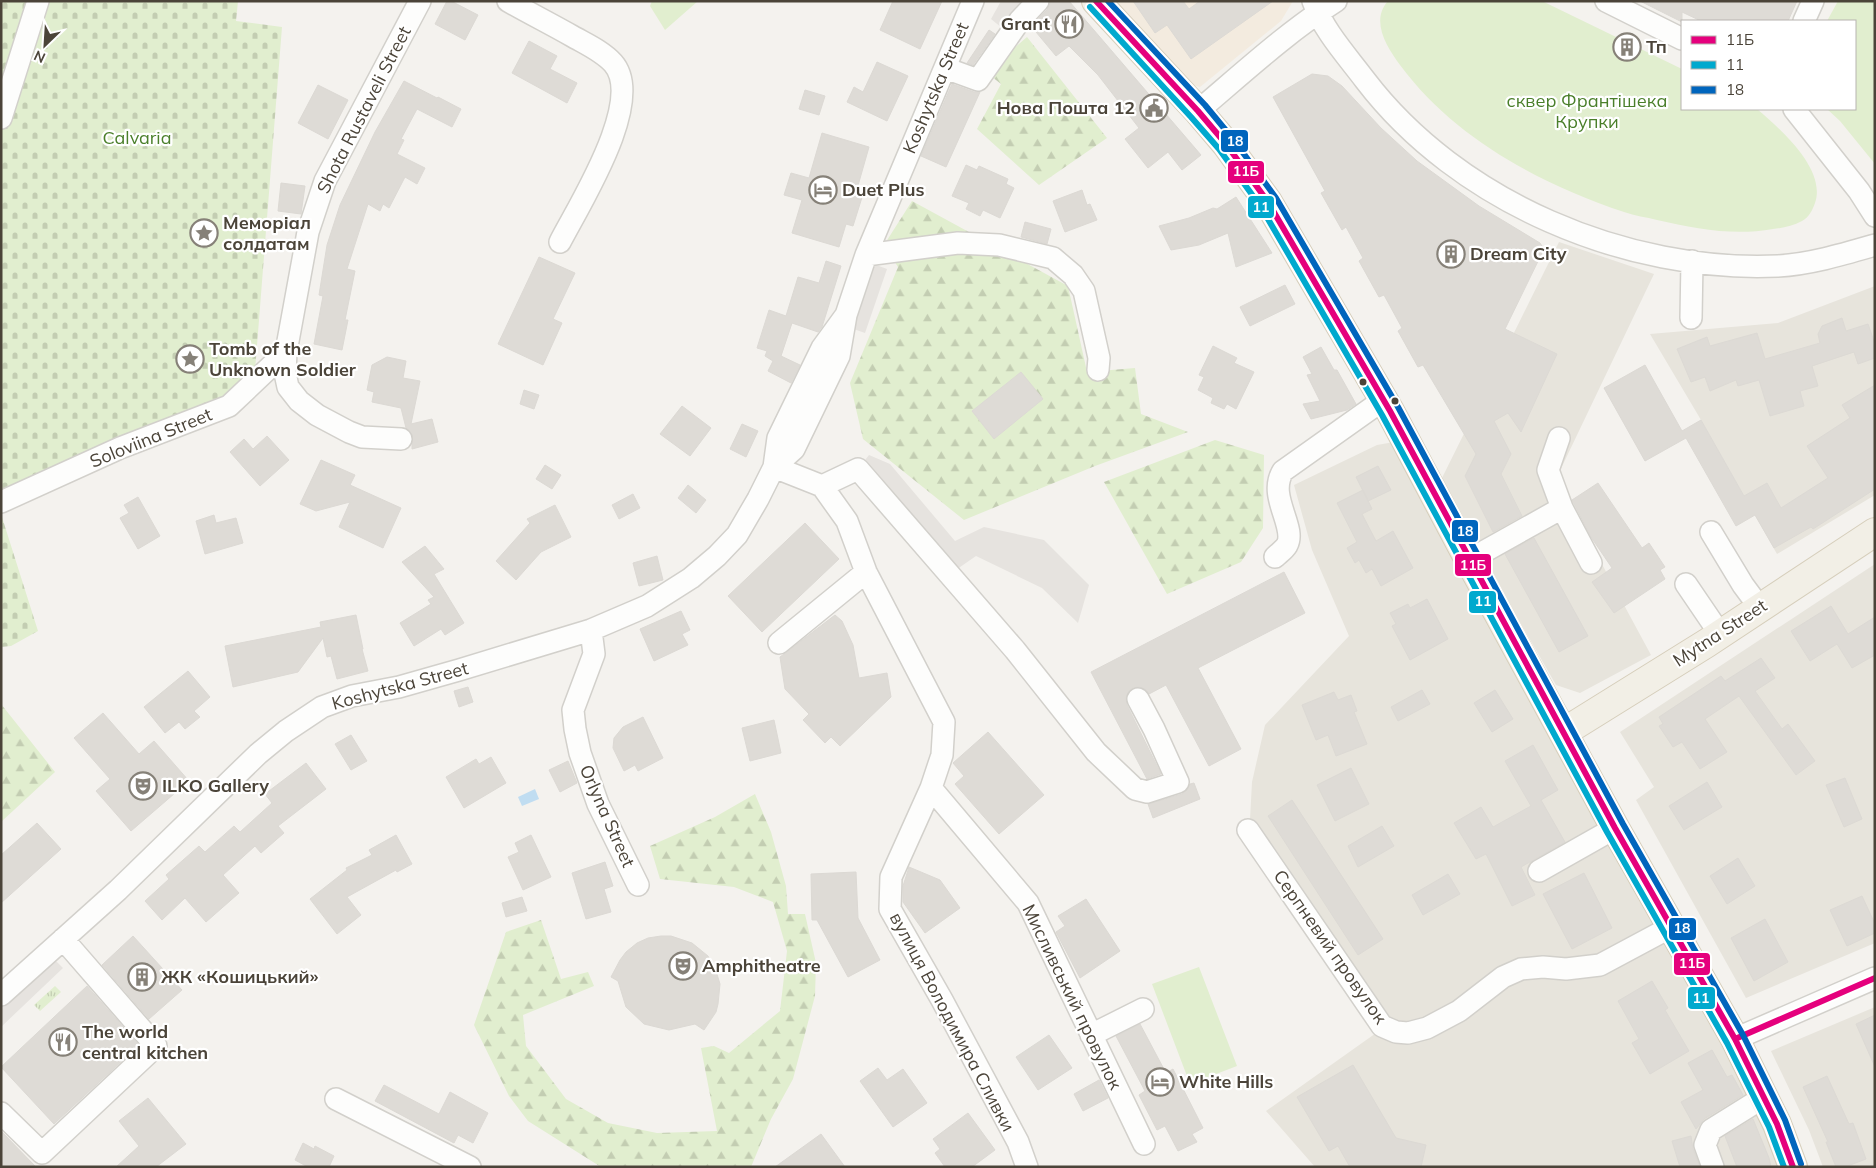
<svg xmlns="http://www.w3.org/2000/svg" width="1876" height="1168" font-family="Mulish,sans-serif">
<style>
.residential{fill:#e7e4dc}
.commercial{fill:#f3ebdf}
.grass{fill:url(#grass-tufts)}
.forest{fill:url(#forest-firs)}
.cemetery{fill:url(#cemetery-stones)}
.green{fill:#e1eecf}
.parking{fill:#e6e3df}
.water{fill:#c0ddf1}
.building{fill:#dedbd6;stroke:#dcd9d4}
.lines{fill:none;stroke-linecap:round;stroke-linejoin:round}
.minor-casing{stroke:#d2d0cb;stroke-width:24}
.major-casing{stroke:#d6cebb;stroke-width:30}
.minor{stroke:#fdfdfc;stroke-width:21}
.major{stroke:#f2efe6;stroke-width:28}
.bus-1-casing{stroke:#fff;stroke-width:10}
.bus-2-casing{stroke:#fff;stroke-width:10}
.bus-3-casing{stroke:#fff;stroke-width:10}
.bus-1{stroke:#e5007d;stroke-width:6}
.bus-2{stroke:#00a9ce;stroke-width:6}
.bus-3{stroke:#0065bd;stroke-width:6}
.bus-dot{fill:#4b4439;stroke:#fff;stroke-width:2}
.labels{text-anchor:middle;stroke-width:4.5;stroke-linejoin:round;paint-order:stroke}
.poi-label{font-size:18px;font-weight:bold;fill:#4b4439;stroke:#fff;text-anchor:start}
.street-label{font-size:18px;fill:#4b4439;stroke:#fff}
.park-label{font-size:18px;fill:#4a7f2a;stroke:#fff}
.line-badge{stroke:#fff;stroke-width:2}
.badge-label{font-size:14px;text-anchor:middle;font-weight:bold;fill:#fff}
</style>
<defs>
<pattern id="grass-tufts" width="24" height="20" patternUnits="userSpaceOnUse" patternTransform="scale(1.25)"><rect width="24" height="20" fill="#e1eecf"/><path d="M3 7l-1-3M5 7V3M7 7l1-3M15 17l-1-3M17 17v-4M19 17l1-3" fill="none" stroke="#c3cdb2"/></pattern>
<pattern id="forest-firs" width="22" height="20" patternUnits="userSpaceOnUse" patternTransform="scale(1.25)"><rect width="22" height="20" fill="#e1eecf"/><path d="M5 1l3.5 6h-7zM16 11l3.5 6h-7z" fill="#c3cdb2"/></pattern>
<pattern id="cemetery-stones" width="16" height="16" patternUnits="userSpaceOnUse" patternTransform="scale(1.25)"><rect width="16" height="16" fill="#e1eecf"/><path d="M2 7V4a2 2 0 0 1 4 0v3zM10 15v-3a2 2 0 0 1 4 0v3z" fill="#c3cdb2"/></pattern>
</defs>
<rect width="100%" height="100%" fill="#f4f2ee"/>
<!-- residential -->
<path class="residential" d="M1559,242L1654,274L1556,479L1651,655L1580,693L1556,685L1440,482Z
M1875,286V495L1777,554L1701,420L1650,334L1778,323Z
M1394,442L1767,1114L1786,1167H1315L1266,1111L1393,1021L1250,820L1252,782L1265,725L1349,636L1312,550L1294,485L1377,445Z
M1875,564V943L1746,998L1636,800L1654,787L1620,732Z
M1875,1007V1167H1823L1809,1130L1771,1051Z"/>
<!-- commercial -->
<path class="commercial" d="M1107,1H1293L1281,21L1200,87L1184,83Z"/>
<!-- grass -->
<path class="grass" d="M55,986L61,992L40,1011L34,1005Z"/>
<!-- forest -->
<path class="forest" d="M1027,37L1107,138L1039,185L977,129L1001,84L986,72Z
M912,201L1068,286L1087,372L1135,368L1141,414L1188,432L1095,466L964,520L863,439L850,383L898,267L884,245Z
M1215,440L1264,455L1263,528L1241,562L1167,594L1104,482Z
M1,704L55,772L1,822Z
M755,794L771,832L786,886L788,914H805L816,963L815,996L793,1079L771,1119L751,1167H601L528,1121L509,1096L474,1025L506,932L541,920L561,979L588,972L594,986L523,1015L526,1046L566,1099L608,1123L657,1133L717,1131L701,1048L714,1046L729,1053L780,1011L787,951L773,902L734,887L660,879L650,846L715,817Z"/>
<!-- cemetery -->
<path class="cemetery" d="M1,1H238L236,21L282,27L255,371L240,372L241,390L1,491Z
M1,514L38,631L11,646L1,647Z"/>
<!-- green -->
<path class="green" d="M652,1H698L665,30L650,6Z
M1388,1H1542L1682,69V109H1757C1779,128 1827,169 1815,203C1812,211 1809,217 1802,221C1793,226 1783,228 1773,229C1734,236 1696,229 1657,220C1646,217 1635,216 1624,212C1539,183 1455,139 1400,65C1387,47 1370,21 1388,1Z
M1838,1H1875V164L1840,121L1827,109H1855V21H1827Z
M1199,967L1237,1066L1190,1084L1152,984Z"/>
<!-- parking -->
<path class="parking" d="M1001,1H1036L1007,32L991,19Z
M871,263L887,269L865,333L848,327Z
M869,455L890,464L955,541L984,527L1044,540L1089,585L1078,623L1042,588L976,556L950,574L858,469Z
M51,956L63,968L1,1027V1003Z"/>
<!-- water -->
<path class="water" d="M535,789L539,799L522,806L518,797Z"/>
<!-- building -->
<path class="building" d="M447,1H451L478,15L465,40L435,24Z
M893,1H942L920,49L880,30Z
M1051,1H1069L1201,155L1182,170L1168,152L1148,168L1125,139L1139,128L1098,75L1069,46L1056,56L1031,26L1047,10Z
M1133,1H1183L1189,9L1200,1H1273L1191,59L1167,25L1155,33Z
M1640,1H1797L1788,21H1701L1682,12V22Z
M989,30L995,34L973,65L967,63Z
M529,41L557,56L550,69L577,83L567,103L512,73Z
M877,62L908,76L887,121L847,102L854,87L863,92Z
M1312,74L1328,76L1342,86L1381,128L1417,161L1479,206L1540,243L1544,249L1505,329L1557,354L1521,432L1508,413L1494,421L1511,454L1501,474L1522,516L1493,532L1465,476L1476,454L1423,365L1418,367L1398,331L1402,328L1384,295L1379,297L1359,261L1363,258L1346,227L1342,230L1321,193L1325,191L1273,97Z
M404,81L437,98L438,97L461,109L452,127L417,109L401,139L404,140L397,154L425,168L417,184L405,177L389,208L383,204L380,211L368,204L347,269L355,271L345,320H348L342,350L314,344L323,296L319,295L327,245L340,205L375,132Z
M952,84L974,92H980L946,167L921,156Z
M318,85L348,100L328,139L298,123Z
M805,90L825,96L819,115L799,109Z
M822,133L869,147L857,189L864,191L853,226L846,224L839,247L792,233L802,200L784,195L791,173L809,178Z
M966,165L977,170L979,166L1008,179L1006,184L1014,188L1000,218L983,210L980,216L966,209L969,203L952,196Z
M281,183L305,186L301,214L278,211Z
M1082,190L1087,205L1090,204L1097,220L1065,232L1053,201Z
M1236,197L1272,253L1236,267L1228,233L1199,245L1171,250L1159,226L1189,218L1213,208L1217,209Z
M1025,222L1051,229L1047,244L1021,237Z
M539,257L575,273L553,319L562,323L543,365L498,344Z
M826,261L841,266L822,327L818,332L792,323L781,356L800,365L791,383L768,371L773,361L765,356L767,351L757,348L769,310L786,316L798,277L819,283Z
M1285,285L1295,304L1250,326L1240,307Z
M1842,318L1846,331L1868,324L1875,344V358L1858,364L1854,352L1812,366L1818,386L1800,391L1804,406L1770,416L1759,380L1738,386L1736,380L1710,391L1705,377L1691,382L1677,349L1707,337L1710,346L1757,333L1765,359L1820,343L1818,334L1822,326Z
M1213,346L1237,358L1234,363L1254,372L1236,409L1227,404L1224,409L1211,403L1213,398L1198,390L1204,377L1199,375Z
M1321,347L1334,370H1337L1356,404L1347,410L1311,419L1303,404L1320,401L1307,375L1312,374L1303,357Z
M387,357L406,361L403,378L420,381L411,424L432,419L438,442L412,449V434L406,428L401,408L372,402L374,392L367,390L372,365Z
M1645,365L1682,431L1701,420L1744,496L1767,483L1781,508L1828,478L1807,446L1850,418L1842,405L1875,385V489L1813,529L1811,527L1774,548L1755,515L1736,526L1686,438L1645,461L1604,388Z
M1021,372L1043,399L994,439L972,411Z
M524,390L539,395L534,409L520,404Z
M682,406L711,428L690,456L660,434Z
M742,424L758,431L746,457L730,449Z
M267,436L289,460L260,486L230,452L244,439L253,449Z
M321,460L355,475L350,485L401,508L383,548L339,527L350,502L316,511L300,504Z
M545,465L561,475L552,489L536,479Z
M1378,466L1391,490L1368,501L1356,477Z
M1598,483L1642,548L1649,543L1665,567L1660,570L1665,579L1614,613L1592,582L1612,568L1591,537L1572,500Z
M688,485L706,500L696,513L678,498Z
M1363,490L1372,509L1362,514L1376,541L1393,531L1413,568L1381,586L1372,569L1366,573L1359,560L1355,563L1347,548L1357,542L1337,503Z
M633,494L640,508L619,519L612,505Z
M138,497L160,536L138,549L120,518L129,513L124,505Z
M555,505L571,537L541,552L516,580L496,561L530,523L527,519Z
M214,515L216,523L236,518L243,543L205,554L196,521Z
M805,523L839,559L762,632L728,596Z
M1534,538L1588,636L1559,652L1505,554Z
M425,546L444,569L434,574L464,623L445,635L441,629L414,646L400,623L431,604L428,600L434,597L402,562Z
M657,556L663,580L639,586L633,563Z
M1284,572L1305,613L1198,668L1241,749L1209,766L1166,685L1149,694L1145,689L1139,687L1133,688L1128,692L1126,698L1127,705L1161,774L1147,779L1091,672Z
M1427,599L1448,639L1410,660L1392,626L1396,624L1390,613L1408,604L1410,608Z
M1831,606L1848,634L1875,617V655L1852,668L1837,644L1810,661L1791,631Z
M681,611L690,630L682,634L688,645L654,661L640,629Z
M356,615L363,649H362L368,671L337,679L331,656L327,657L323,638L298,672L233,687L225,646L321,627L320,622Z
M835,615L842,621L853,645L859,678L887,673L891,697L840,746L831,737L825,743L803,720L809,714L785,689L780,657Z
M1761,658L1775,678L1755,691L1782,729L1788,724L1815,761L1796,775L1739,696L1705,719L1727,752L1700,769L1682,742L1673,747L1659,726L1663,724L1659,717L1721,676L1725,681Z
M188,671L210,697L194,711L200,717L185,729L179,722L165,733L144,707Z
M468,687L473,702L459,707L454,691Z
M1422,690L1430,704L1398,721L1391,707Z
M1495,690L1513,719L1492,732L1474,703Z
M1334,692L1338,700L1351,695L1357,711L1354,712L1367,744L1336,756L1328,735L1316,740L1302,705Z
M103,713L139,754L154,741L189,781L131,831L96,791L110,779L74,738Z
M643,717L663,758L638,771L635,765L624,771L613,748L614,738L623,727Z
M774,720L781,753L750,761L742,728Z
M988,732L1044,795L999,834L955,784L964,776L953,763Z
M351,735L367,761L351,770L335,744Z
M1533,745L1558,790L1541,800L1565,842L1521,867L1535,895L1512,906L1486,854L1476,859L1454,823L1481,807L1493,827L1531,806L1505,761Z
M491,757L506,783L464,808L446,777L476,759L479,764Z
M568,761L577,783L560,792L549,770Z
M306,763L326,789L278,826L284,833L261,853L255,846L223,875L239,893L206,922L185,898L162,920L145,901L169,879L166,875L199,846L205,852L234,826L240,832L272,803L265,794Z
M1351,768L1369,804L1335,821L1317,785Z
M1845,778L1862,819L1844,827L1826,785Z
M1707,782L1722,807L1684,830L1669,806Z
M1194,783L1200,799L1153,818L1148,804L1182,794L1187,790L1190,784Z
M1292,800L1383,939L1358,955L1268,816Z
M37,823L61,849L1,903V855Z
M1382,826L1394,846L1358,867L1348,846Z
M396,835L412,864L397,872L396,870L347,897L361,915L337,934L310,899L347,870L346,868L372,855L369,850Z
M531,835L551,877L523,890L508,857L519,852L515,843Z
M1738,858L1755,886L1727,904L1710,876Z
M605,862L613,886L604,889L611,912L586,919L572,873Z
M909,867L940,880L960,908L925,933L903,902V886Z
M856,872L858,918L880,960L848,977L817,920H812L811,874Z
M1584,873L1612,928L1572,949L1543,894Z
M1448,874L1460,894L1423,915L1412,895Z
M1862,896L1875,924V933L1847,946L1830,910Z
M522,897L527,911L506,917L502,903Z
M1086,899L1120,951L1080,978L1056,932L1065,926L1058,916Z
M1765,919L1788,962L1754,981L1731,938Z
M133,936L182,990L149,1019L102,965Z
M661,936H671L692,943L708,956L716,971L720,984L718,1004L716,1012L704,1030L695,1024L669,1030L644,1024L626,1007L618,981L611,977L620,960L626,952L637,943L648,938Z
M1652,981L1668,1008L1665,1010L1689,1051L1650,1074L1632,1043L1639,1039L1618,1001Z
M87,986L139,1045L54,1124L1,1067Z
M1875,1015V1067L1856,1024Z
M1140,1024L1166,1073L1173,1069L1203,1128L1192,1134L1197,1142L1178,1151L1165,1126L1157,1130L1139,1095L1145,1091L1116,1036Z
M1049,1035L1072,1068L1038,1090L1016,1057Z
M1712,1050L1727,1077L1732,1075L1743,1095L1704,1119L1696,1129L1681,1102L1703,1090L1688,1063Z
M1353,1065L1396,1138L1426,1145L1421,1167H1350L1338,1146L1329,1151L1297,1097Z
M878,1068L887,1080L903,1069L927,1103L893,1127L860,1081Z
M1827,1076L1849,1124L1853,1123L1866,1159L1845,1167H1836L1826,1142H1828L1803,1087Z
M1099,1080L1108,1098L1083,1111L1074,1094Z
M384,1085L439,1114L450,1092L488,1113L473,1143L458,1135L454,1143L375,1101Z
M148,1098L186,1144L156,1167H116L139,1146L119,1121Z
M968,1113L995,1150L972,1167H945L935,1153L940,1149L933,1139Z
M1753,1119L1769,1158L1771,1167H1737L1725,1136Z
M1,1131L36,1167H1Z
M821,1134L845,1167H775Z
M1691,1136L1693,1149L1700,1167H1680L1672,1141Z
M303,1143L314,1149L315,1146L334,1156L329,1167H308L295,1160Z"/>
<g class="lines">
<!-- minor casing -->
<g class="minor-casing">
<path id="minor" d="M508,1C529,13 551,24 572,36C586,44 602,51 613,63C646,100 579,205 560,242
M1313,1C1323,30 1347,56 1365,80C1458,202 1627,273 1778,266C1811,264 1844,254 1875,245
M1606,1L1682,39
M1804,21L1813,1
M945,68L978,80L1020,20L1038,1
M1794,109L1859,191L1875,216
M1198,111C1243,73 1286,33 1336,1
M1,118L38,1
M866,255L958,243L999,245L1053,258L1073,275L1084,291L1099,358L1098,370
M1691,318L1692,261
M1559,438L1548,470L1562,508L1591,563
M401,439L362,437L349,432L317,415L299,401L288,387L285,373L286,352L308,232L325,181L420,1
M774,467L822,486L847,521L866,572L944,722L942,755L931,788L891,877L890,909L942,1000L1018,1142L1027,1167
M774,467L794,449L839,356L846,315L866,255L973,1
M822,486L858,469L1015,650L1096,752L1135,789L1147,792L1178,782L1154,729L1138,699
M1,502L120,448L229,406L286,352
M1711,532L1743,585L1760,608
M1275,557C1279,553 1284,550 1287,545C1297,527 1267,496 1283,471L1383,400
M1469,560L1562,508
M1686,584L1720,634
M591,630L594,654L573,710L575,729L580,753L598,804L638,885
M779,643L866,572
M931,788L1028,903L1144,1144
M1248,830L1382,1026L1396,1032L1408,1033L1427,1028L1459,1011L1503,977L1521,969L1543,967L1566,969L1600,965L1671,927
M1539,871L1615,828
M1,995L118,890L258,754L286,731L322,707L352,696L399,687L459,670L591,630L647,606L691,578L717,556L737,535L758,499L774,467L778,438L822,348L846,315
M1091,1035L1143,1009
M1735,1039L1875,978
M336,1099L470,1167
M1,1113L42,1153L156,1046L63,939
M1713,1167L1705,1145L1711,1130L1764,1097"/>
</g>
<!-- major casing -->
<g class="major-casing">
<path id="major" d="M1096,1L1198,111L1226,144L1268,202L1390,411L1469,560L1615,828L1735,1039L1777,1124L1793,1167
M1564,732L1707,643L1875,532"/>
</g>
<!-- minor -->
<use href="#minor" class="minor"/>
<!-- major -->
<use href="#major" class="major"/>
<!-- bus-1 casing -->
<g class="bus-1-casing">
<path id="bus-1" d="M1096,1L1198,111L1226,144L1268,202L1390,411L1615,828L1735,1039L1777,1124L1793,1167
M1735,1039L1875,978"/>
</g>
<!-- bus-2 casing -->
<g class="bus-2-casing">
<path id="bus-2" d="M1090,7L1191,117L1219,149L1261,207L1382,415L1607,832L1727,1043L1769,1127L1784,1167"/>
</g>
<!-- bus-3 casing -->
<g class="bus-3-casing">
<path id="bus-3" d="M1108,1L1205,105L1233,139L1276,198L1398,407L1623,824L1743,1035L1785,1120L1801,1164"/>
</g>
<!-- bus-1 -->
<use href="#bus-1" class="bus-1"/>
<!-- bus-2 -->
<use href="#bus-2" class="bus-2"/>
<!-- bus-3 -->
<use href="#bus-3" class="bus-3"/>
</g>
<!-- icons -->
<defs>
<g id="restaurant-ring" transform="scale(1.4375)"><circle r="9.5" fill="#fff" stroke="#868178" stroke-width="1.5"/><path d="M-5-6h1v4h1v-4h1v4h1v-4h1v5L-1.5 .5V6h-2V.5L-5-1ZM5-6V6H3V1.5H1.5Q1.5-4 5-6Z" fill="#868178"/></g>
<g id="building-ring" transform="scale(1.4375)"><circle r="9.5" fill="#fff" stroke="#868178" stroke-width="1.5"/><path d="M-4-6H4V6H1V3H-1V6H-4ZM-2.5-4.3h1.7v1.8h-1.7ZM.8-4.3h1.7v1.8H.8ZM-2.5-1h1.7V.8h-1.7ZM.8-1h1.7V.8H.8Z" fill="#868178"/></g>
<g id="civic-ring" transform="scale(1.4375)"><circle r="9.5" fill="#fff" stroke="#868178" stroke-width="1.5"/><path d="M-.6-6.5H3V-4.5H.6V-3L4-1V1h2V6H-6V1h2V-1L-.6-3ZM-1.2 2.5V6h2.4V2.5Z" fill="#868178"/></g>
<g id="hotel-ring" transform="scale(1.4375)"><circle r="9.5" fill="#fff" stroke="#868178" stroke-width="1.5"/><path d="M-6-4.5h1.5V1H6V5H4.5V3h-9V5H-6ZM-4 0a1.8 1.8 0 1 1 3.6 0ZM.5 0V-2.5h3Q6-2.5 6 0Z" fill="#868178"/></g>
<g id="sight-ring" transform="scale(1.4375)"><circle r="9.5" fill="#fff" stroke="#868178" stroke-width="1.5"/><path d="M0-6L1.8-2.2L6-1.7L2.9 1.2L3.7 5.4L0 3.3L-3.7 5.4L-2.9 1.2L-6-1.7L-1.8-2.2Z" fill="#868178"/></g>
<g id="theatre-ring" transform="scale(1.4375)"><circle r="9.5" fill="#fff" stroke="#868178" stroke-width="1.5"/><path d="M-5-5.5Q0-4 5-5.5V0Q5 5 0 6Q-5 5-5 0ZM-3.3-2.5H-1v1.5H-3.3ZM1-2.5H3.3v1.5H1ZM-2.8 1Q0 5.5 2.8 1Z" fill="#868178"/></g>
</defs>
<g fill-rule="evenodd">
<use href="#restaurant-ring" x="1069" y="24"/>
<use href="#building-ring" x="1627" y="47"/>
<use href="#civic-ring" x="1154" y="108"/>
<use href="#hotel-ring" x="823" y="190"/>
<use href="#sight-ring" x="204" y="233"/>
<use href="#building-ring" x="1451" y="254"/>
<use href="#sight-ring" x="190" y="359"/>
<use href="#theatre-ring" x="143" y="786"/>
<use href="#theatre-ring" x="683" y="966"/>
<use href="#building-ring" x="142" y="977"/>
<use href="#restaurant-ring" x="63" y="1042"/>
<use href="#hotel-ring" x="1160" y="1082"/>
</g>
<!-- markers -->
<g class="bus-dot">
<circle cx="1363" cy="382" r="4.5"/>
<circle cx="1395" cy="401" r="4.5"/>
</g>
<g class="labels">
<!-- poi labels -->
<g class="poi-label">
<text x="1050" y="30" text-anchor="end">Grant</text>
<text x="1646" y="53">Тп</text>
<text x="1135" y="114" text-anchor="end">Нова Пошта 12</text>
<text x="842" y="196">Duet Plus</text>
<text x="223" y="229">Меморіал<tspan x="223" dy="21">солдатам</tspan></text>
<text x="1470" y="260">Dream City</text>
<text x="209" y="355">Tomb of the<tspan x="209" dy="21">Unknown Soldier</tspan></text>
<text x="162" y="792">ILKO Gallery</text>
<text x="702" y="972">Amphitheatre</text>
<text x="161" y="983">ЖК «Кошицький»</text>
<text x="82" y="1038">The world<tspan x="82" dy="21">central kitchen</tspan></text>
<text x="1179" y="1088">White Hills</text>
</g>
<!-- street labels -->
<g class="street-label">
<text transform="translate(936 88) rotate(-67)" y="6">Koshytska Street</text>
<text transform="translate(364 110) rotate(-63)" y="6">Shota Rustaveli Street</text>
<text transform="translate(151 438) rotate(-22)" y="6">Soloviina Street</text>
<text transform="translate(1720 633) rotate(-33)" y="6">Mytna Street</text>
<text transform="translate(400 686) rotate(-15)" y="6">Koshytska Street</text>
<text transform="translate(607 816) rotate(66)" y="6">Orlyna Street</text>
<text transform="translate(1330 947) rotate(55)" y="6">Серпневий провулок</text>
<text transform="translate(1072 997) rotate(64)" y="6">Мисливський провулок</text>
<text transform="translate(952 1022) rotate(62)" y="6">вулиця Володимира Сливки</text>
</g>
<!-- park labels -->
<g class="park-label">
<text x="1587" y="107">сквер Франтішека<tspan x="1587" dy="21">Крупки</tspan></text>
<text x="137" y="144">Calvaria</text>
</g>
</g>
<g class="line-badge">
<rect x="1220" y="129" width="29" height="24" rx="5" fill="#0065bd"/>
<rect x="1227" y="160" width="38" height="24" rx="5" fill="#e5007d"/>
<rect x="1247" y="195" width="28" height="24" rx="5" fill="#00a9ce"/>
<rect x="1451" y="519" width="28" height="24" rx="5" fill="#0065bd"/>
<rect x="1454" y="553" width="38" height="24" rx="5" fill="#e5007d"/>
<rect x="1468" y="590" width="29" height="24" rx="5" fill="#00a9ce"/>
<rect x="1668" y="917" width="29" height="24" rx="5" fill="#0065bd"/>
<rect x="1673" y="952" width="38" height="24" rx="5" fill="#e5007d"/>
<rect x="1687" y="986" width="29" height="24" rx="5" fill="#00a9ce"/>
</g>
<g class="badge-label">
<text x="1235" y="146">18</text>
<text x="1246" y="176">11Б</text>
<text x="1261" y="212">11</text>
<text x="1465" y="536">18</text>
<text x="1473" y="570">11Б</text>
<text x="1483" y="606">11</text>
<text x="1682" y="933">18</text>
<text x="1692" y="968">11Б</text>
<text x="1701" y="1003">11</text>
</g>
<!-- border -->
<rect width="1876" height="1168" fill="none" stroke="#4b4439" stroke-width="5"/>
<!-- legend -->
<rect x="1681" y="20" width="175" height="90" fill="#ffffff" stroke="#b7b4b0"/>
<rect x="1691" y="36" width="25" height="8" fill="#e5007d" stroke="#b7b4b0"/>
<text x="1726" y="45" font-size="15" fill="#4b4439">11Б</text>
<rect x="1691" y="61" width="25" height="8" fill="#00a9ce" stroke="#b7b4b0"/>
<text x="1726" y="70" font-size="15" fill="#4b4439">11</text>
<rect x="1691" y="86" width="25" height="8" fill="#0065bd" stroke="#b7b4b0"/>
<text x="1726" y="95" font-size="15" fill="#4b4439">18</text>
<!-- north arrow -->
<g transform="translate(45 45) rotate(205)" stroke="#ffffff" stroke-width="4" paint-order="stroke">
<path d="M0-4L9 19L0 12L-9 19Z" fill="#4b4439"/>
<text y="-8" font-size="14" font-weight="bold" text-anchor="middle" fill="#4b4439">N</text>
</g>
</svg>
